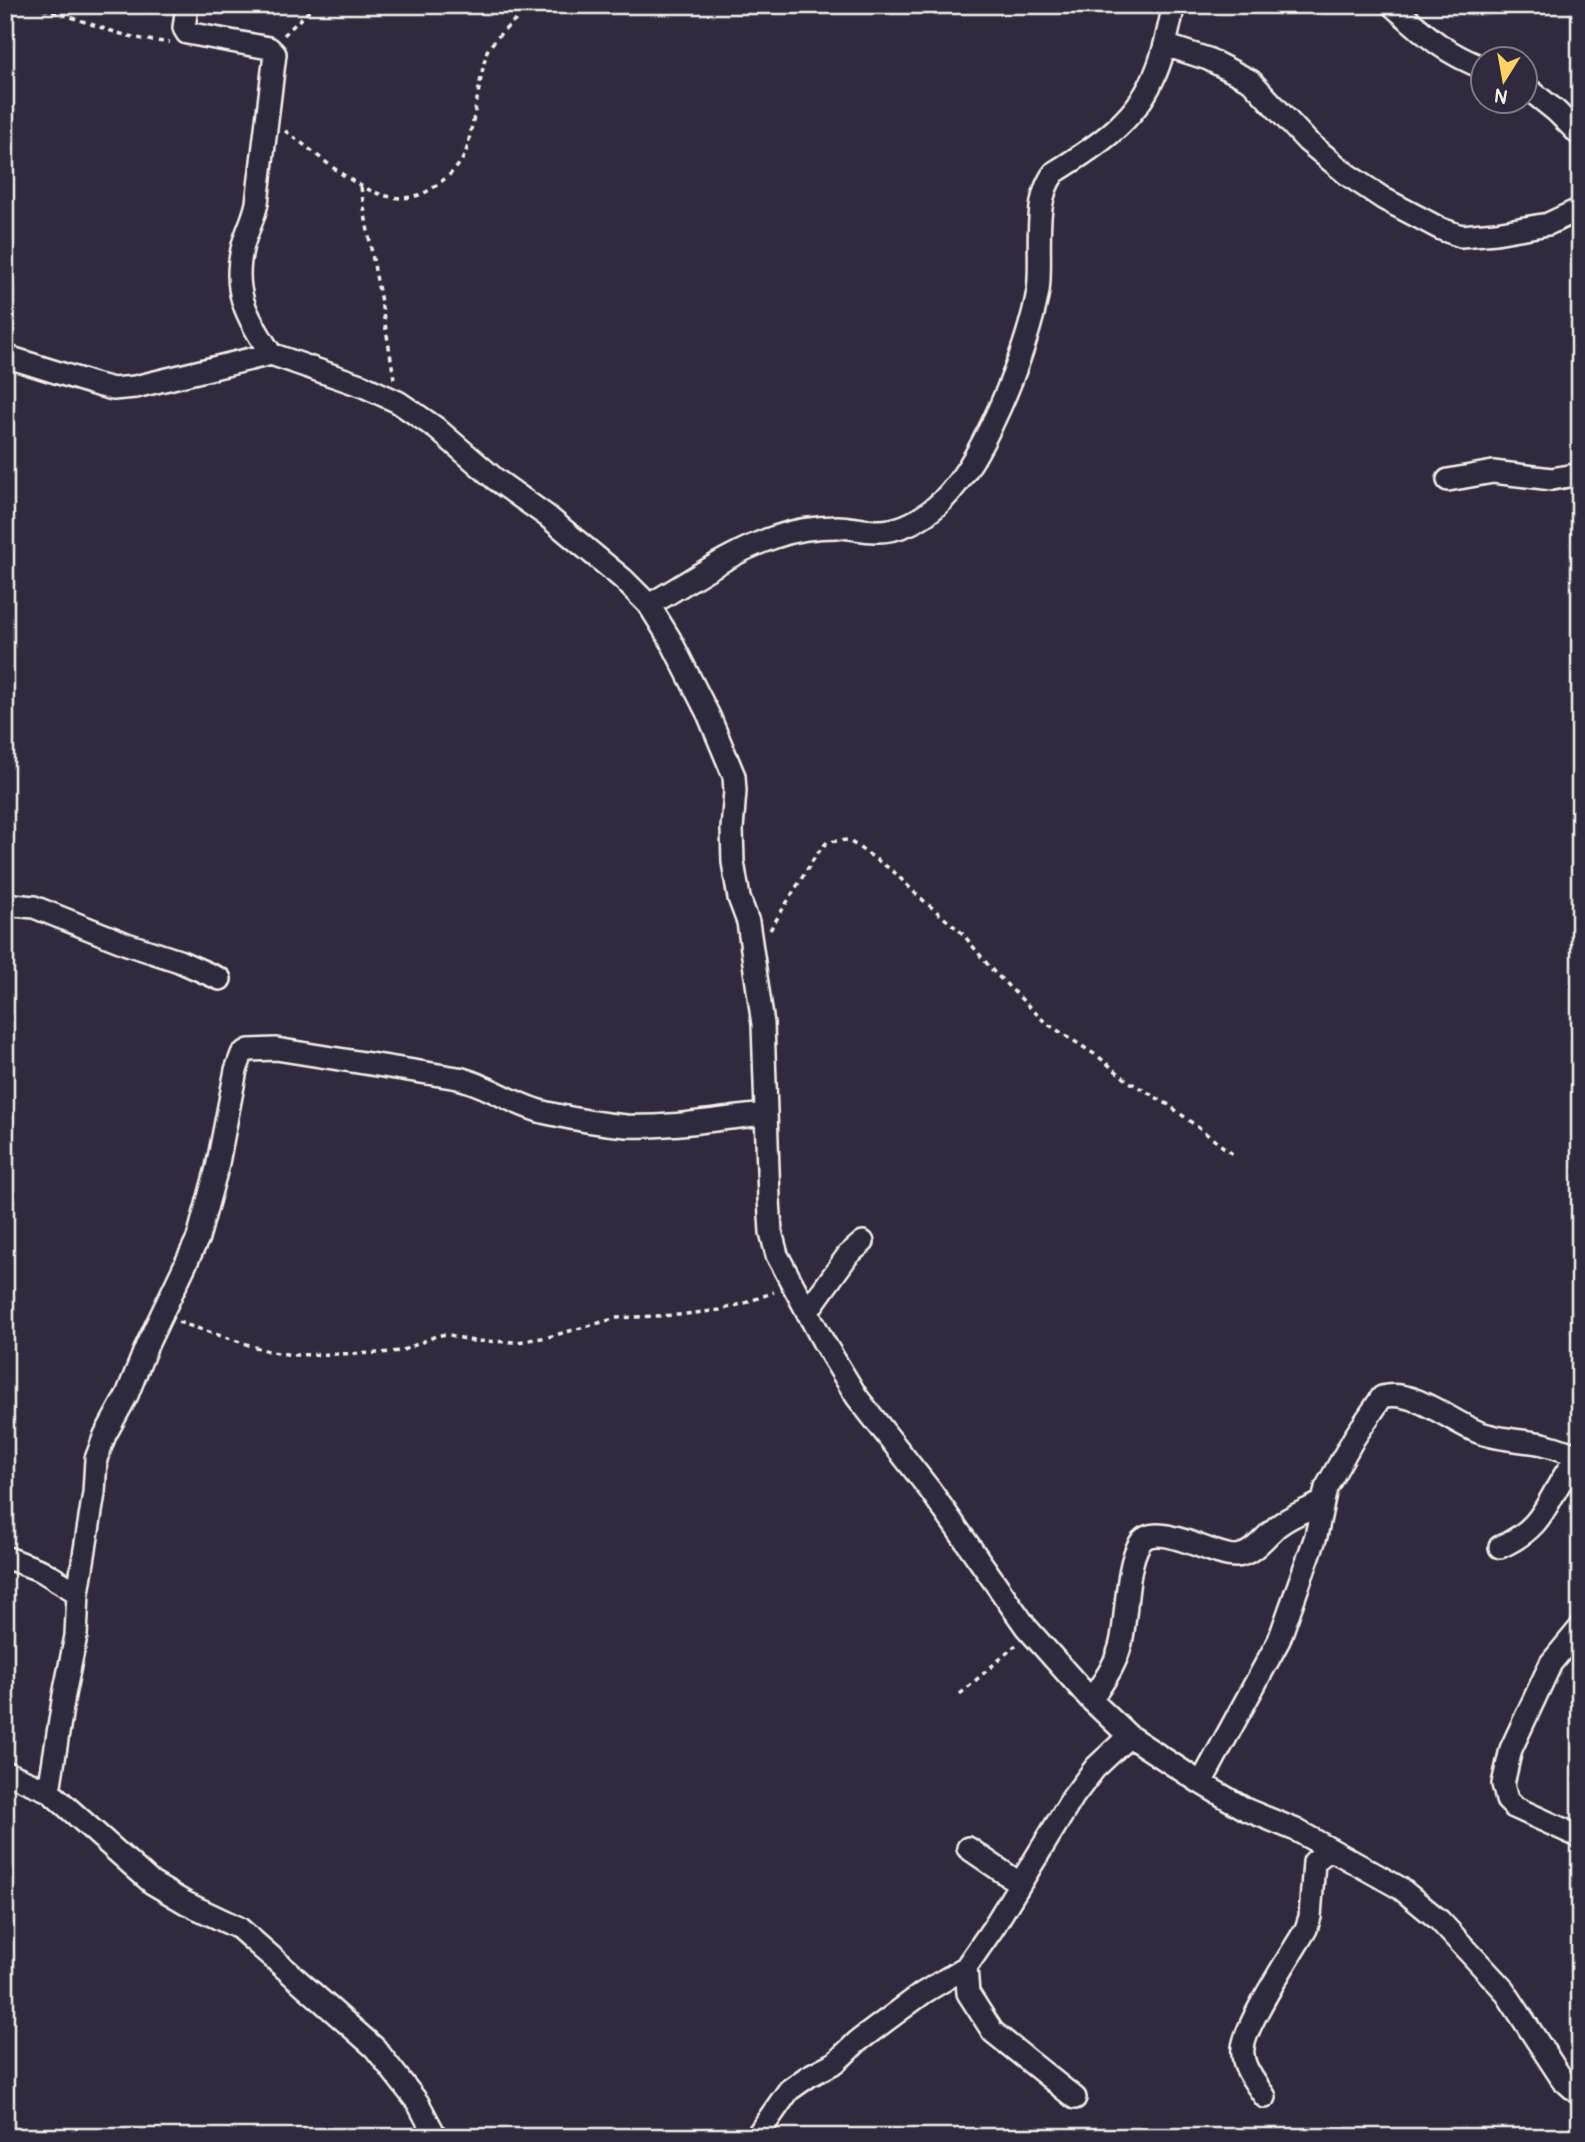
<svg xmlns="http://www.w3.org/2000/svg" width="1585" height="2142" font-family="Pangolin,sans-serif">
<style>
.lines{fill:none;stroke-linecap:round;stroke-linejoin:round}
.street-casing{stroke:#f4f1e8;stroke-width:26}
.path{stroke:#f4f1e8;stroke-width:3.5;stroke-dasharray:5 5;stroke-linecap:butt}
.street{stroke:#2f2a3d;stroke-width:21}
</style>
<rect width="100%" height="100%" fill="#2f2a3d"/>
<filter id="ink" filterUnits="userSpaceOnUse"><feTurbulence type="fractalNoise" baseFrequency=".0143" numOctaves="2"/><feDisplacementMap in="SourceGraphic" scale="14" xChannelSelector="R" yChannelSelector="G"/><feConvolveMatrix kernelMatrix="1 2 1 2 8 2 1 2 1" color-interpolation-filters="sRGB"/></filter>
<g filter="url(#ink)">
<g class="lines">
<!-- street casing -->
<g class="street-casing">
<path id="street" d="M187,5L184,28L187,33L269,48L275,54L257,203C254,218 247,231 243,245C231,292 247,316 271,354L363,386L398,402L436,428L495,479L547,516L623,579L649,605L670,639L709,716L734,776L735,791L732,829L733,862L739,898L748,922L763,1024L769,1199L771,1232L777,1255L823,1341L857,1397L930,1490L1026,1627L1091,1700L1129,1736L1201,1783L1247,1810L1296,1830L1400,1888L1439,1920L1504,1990L1562,2079L1580,2095
M1392,5C1425,34 1442,52 1484,68
M1165,45L1208,59L1251,81L1307,141L1348,175L1384,199L1441,229L1461,236L1496,233L1548,224L1580,209
M1526,87L1556,111L1580,135
M5,356L94,384L113,389L135,387L271,354
M1448,480L1493,472L1552,479L1580,474
M649,605C689,582 730,552 775,537C794,530 817,527 838,527C850,527 862,531 875,531C896,532 917,522 933,509C980,472 1028,350 1038,291C1043,257 1031,200 1055,172C1094,148 1134,122 1153,79C1164,56 1168,30 1174,5
M5,908L13,905L34,907L127,944L179,961L220,979
M807,1312L848,1255L863,1242
M1500,1547C1551,1525 1546,1493 1579,1456
M5,1557L42,1571L78,1593L76,1636L64,1695L49,1791
M78,1593L94,1493L96,1459L105,1435L127,1395L147,1345L198,1238L217,1168L236,1070L242,1054L249,1050L276,1049L458,1078C489,1085 515,1106 547,1113C573,1119 600,1124 627,1126C673,1128 720,1118 766,1114
M1580,1628L1551,1663L1511,1749L1503,1784L1507,1800L1514,1807L1580,1837
M1091,1700C1103,1682 1116,1665 1121,1643C1127,1617 1126,1564 1140,1543C1156,1519 1212,1557 1236,1556C1253,1555 1266,1535 1279,1525C1291,1516 1307,1510 1321,1503
M5,1772L49,1791L152,1883L186,1903L239,1928L375,2048L418,2103L436,2137
M1201,1783L1279,1640L1316,1536L1326,1488L1354,1438L1382,1397C1412,1388 1450,1421 1478,1432C1499,1440 1521,1440 1543,1444C1555,1447 1568,1452 1580,1456
M968,1848L1019,1883
M1265,2097C1255,2082 1241,2066 1243,2048C1245,2024 1292,1953 1306,1929L1310,1917L1314,1862L1330,1849
M1075,2098L993,2032L968,1993L966,1967L993,1928L1073,1797L1095,1768L1129,1736
M756,2137L789,2090L809,2076L836,2062L857,2042L923,1993L966,1967"/>
</g>
<!-- path -->
<path class="path" d="M23,5C73,12 118,41 170,42
M497,5L519,16
M284,35L315,5
M285,131C325,157 383,224 434,187C446,178 458,169 464,156C468,149 469,138 471,130C477,104 480,77 487,51C500,31 518,17 539,5
M361,187C370,252 385,315 394,379
M770,930L816,855L827,842L848,840L893,871L917,895L962,933L993,971L1046,1023L1099,1057L1128,1081L1169,1105L1235,1156
M178,1322L271,1352L294,1355L381,1353L401,1351L436,1336L446,1334L473,1341L517,1342L548,1337L617,1318L678,1315L720,1310L745,1303L774,1292
M960,1694L1016,1645"/>
<!-- street -->
<use href="#street" class="street"/>
</g>
</g>
<!-- margin -->
<rect width="1585" height="2142" fill="none" stroke="#2f2a3d" stroke-width="28"/>
<rect x="14" y="14" width="1557" height="2114" fill="none" stroke="#f4f1e8" stroke-width="2.5" filter="url(#ink)"/>
<!-- north arrow -->
<g transform="translate(1504 80) rotate(191)"><circle r="33" fill="#2f2a3d" stroke="#7e7a81" stroke-width="2"/>
<path d="M0-5L12 26L0 18L-12 26Z" fill="#ffd166"/>
<text y="-10" font-size="19" font-weight="bold" text-anchor="middle" fill="#f4f1e8">N</text>
</g>
</svg>
